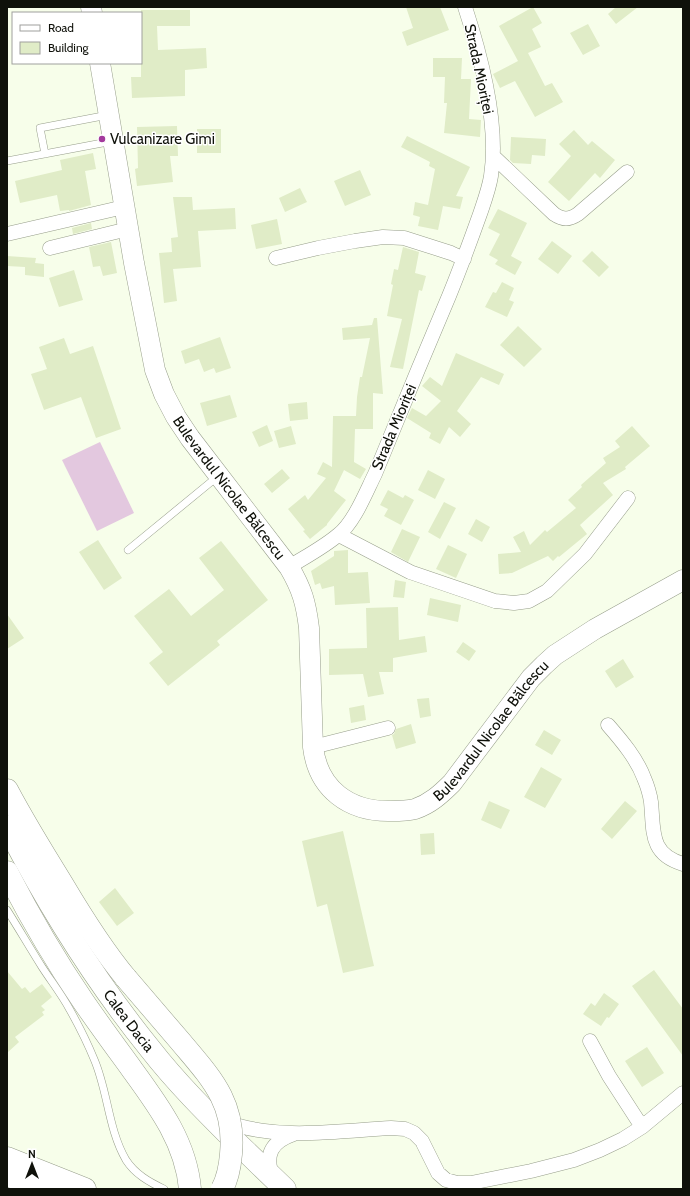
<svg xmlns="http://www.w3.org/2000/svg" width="690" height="1196" font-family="Cabin,sans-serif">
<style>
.grass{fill:#e3c8df}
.building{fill:#e0ecc7}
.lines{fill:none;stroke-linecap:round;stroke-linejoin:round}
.lane-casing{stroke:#979e8b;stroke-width:8}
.street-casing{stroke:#979e8b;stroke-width:15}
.secondary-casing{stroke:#979e8b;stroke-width:21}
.primary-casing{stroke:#979e8b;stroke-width:23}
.highway-casing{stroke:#979e8b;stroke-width:23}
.lane{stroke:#fff;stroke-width:7}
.street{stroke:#fff;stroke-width:14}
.secondary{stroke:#fff;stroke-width:20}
.primary{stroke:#fff;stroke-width:22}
.highway{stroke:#fff;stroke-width:22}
.primary-bridge-casing{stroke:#979e8b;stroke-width:23;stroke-linecap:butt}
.primary-bridge{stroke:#fff;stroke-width:22}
.poi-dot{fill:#a33a9d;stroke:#fff;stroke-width:1.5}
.labels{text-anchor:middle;stroke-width:3;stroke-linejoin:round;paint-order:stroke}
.street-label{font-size:15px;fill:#0f110a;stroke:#fff}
.poi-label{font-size:15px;fill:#0f110a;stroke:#fff;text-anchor:start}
</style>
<rect width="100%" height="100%" fill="#f7feea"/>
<!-- grass -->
<path class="grass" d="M100,442L134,513L97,531L62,460Z"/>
<!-- building -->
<path class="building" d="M406,7H440L449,30L407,46L402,32L413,28Z
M533,7L542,23L532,29L541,47L528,53L545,86L552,83L563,102L535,117L515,81L500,88L493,74L518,61L499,26Z
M616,7H638L616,24L608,14Z
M141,10H190V26H157L158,50L206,48L207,68L185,70V96L132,98L131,77H141Z
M588,24L600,46L583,55L570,33Z
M433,58H462L461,79H471L469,119L481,120L480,137L444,133L447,103H444L445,77H433Z
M177,126L178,156H170L173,182L137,186L135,169L138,168L137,127Z
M197,129H221V153H197Z
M574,130L588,145L592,141L615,160L600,178L595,173L569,201L548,182L571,156L559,144Z
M407,136L470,167L456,196L463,197L460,209L443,206L438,230L418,226L420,217L413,215L415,202L428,205L435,169L429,166L430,162L401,147Z
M511,137L546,139L545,156L532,155L531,164L513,163L510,160Z
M93,153L96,169L85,171L91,205L69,211V210L60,211L57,195L20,203L15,181L62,170L60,160Z
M360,170L371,195L345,206L334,181Z
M300,188L307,202L285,212L279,198Z
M173,197H192L193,210L235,208L236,229L198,231L201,267L173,269L177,301L164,303L159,253L172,252L171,238L178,237Z
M498,209L527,223L511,256L522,262L515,275L495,264L498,260L489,255L500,234L488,228Z
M277,219L282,244L256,249L251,225Z
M91,223L92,229L73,234L72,228Z
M552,241L572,256L558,274L538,259Z
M111,242L117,273L103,276L100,266L93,267L89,247Z
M403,247L419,252L415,273L426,276L422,291L419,290L403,369L390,367L402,319L387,316L393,285L391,284L394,269L398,270Z
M592,251L609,267L599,277L582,261Z
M7,256L36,258L35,263L44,264V277L25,275V267L7,266Z
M74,270L83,300L59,307L49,278Z
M502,282L514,288L509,300L514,302L507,317L485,307L493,292L496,293Z
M374,318H377L383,394L373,393V429H355L354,462L366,469L360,479L344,470L334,491L346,500L327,524V525L310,539L303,531L305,530L288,509L305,495L308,500L326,478L317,474L323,462L332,467L333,416H356L357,397L360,377H362L370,338L343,340L342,328L372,325Z
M518,326L542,349L524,367L500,345Z
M220,337L231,368L216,373L214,368L204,372L199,359L185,364L181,351Z
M64,338L70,354L93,346L121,429L96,438L81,397L44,410L31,374L47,369L39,347Z
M456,353L504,374L499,385L481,377L457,411L471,424L460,437L449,427L440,444L429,438L431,433L407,418L412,408L426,416L441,401L422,386L430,377L442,386Z
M230,395L237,417L207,426L200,403Z
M307,402L308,419L290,421L288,404Z
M267,425L273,441L259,447L252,432Z
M291,426L296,444L279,448L274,431Z
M632,426L650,446L625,467L626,469L603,483L613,495L580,525L587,534L559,557L558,556L553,561L548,556L512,573L499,574L498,554L521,552L513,537L524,531L530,545L545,530L547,532L576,508L568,500L582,487L581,485L606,463L603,458L620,447L615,441Z
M282,469L290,478L272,493L264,484Z
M428,470L445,479L435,499L418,490Z
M388,490L403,498L405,495L414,500L401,525L384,516L388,509L380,505Z
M444,502L456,508L440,539L428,532Z
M476,519L490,527L482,542L468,534Z
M402,529L420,537L408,562L391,552Z
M98,540L122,578L104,590L79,552Z
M221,541L268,600L217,641L220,645L168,686L149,663L163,652L134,616L169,589L191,616L224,590L199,558Z
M448,545L467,554L456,578L436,569Z
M348,550V573L368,572L370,603L335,605L334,586L322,589L320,583L315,585L311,571L334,556V551Z
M395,580L406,582L404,598L393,597Z
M430,598L461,605L458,622L427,615Z
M398,607L399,640L425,636L427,652L393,658V672H379L384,694L368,697L363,674L329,675V649L367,648L366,608Z
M7,614L24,638L7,649Z
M463,642L476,651L469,661L456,652Z
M623,659L634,677L616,688L605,671Z
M429,698L431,716L420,718L417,699Z
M364,705L366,720L351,723L349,708Z
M411,724L416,743L396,749L392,735L394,734L396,729Z
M544,730L561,740L552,755L535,745Z
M541,767L562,779L545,808L524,797Z
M489,801L510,810L501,829L481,820Z
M625,801L637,811L612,839L601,829Z
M343,831L374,966L343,973L327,904L317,907L302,841Z
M434,833L435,854L421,855L420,834Z
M115,888L134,913L117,926L99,902Z
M654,970L683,1009V1056L632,986Z
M7,971L22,989L25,987L30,993L42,984L52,997L41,1006L45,1010L42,1012L44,1015L15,1037L19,1042L7,1053Z
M604,993L619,1004L609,1018L607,1017L601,1026L583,1014L591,1003L595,1006Z
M647,1047L664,1073L642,1087L625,1061Z"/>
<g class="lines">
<!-- lane casing -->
<g class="lane-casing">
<path id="lane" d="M45,154L40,128L108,115
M7,161L113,141
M128,550L217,477
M7,910C19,929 30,948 42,967C51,981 62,995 70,1010C79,1026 87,1042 94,1059C108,1091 108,1129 126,1160C135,1174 149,1182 164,1189"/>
</g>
<!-- street casing -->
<g class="street-casing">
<path id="street" d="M493,156L554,214C563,220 569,220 578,214L627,172
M7,234L124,207
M50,248L128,229
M276,258L318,248L355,241L383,237L404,238L451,253L464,259
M339,535L410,572L495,601L514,603L529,601L547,591L585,554L628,498
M289,567C305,557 324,547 338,535C354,523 366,492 375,474C399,415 424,355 449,296C460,269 470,242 480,214C484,202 489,189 491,176C499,125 481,56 465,7
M608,725C622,741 637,759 644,778C647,785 650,795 651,802C654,831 649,854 683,864
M313,747L388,728
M590,1041L609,1076L642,1127
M224,1121C275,1141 338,1131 391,1128L405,1129L414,1133L422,1141L438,1173L446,1180L457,1183H471L531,1171L574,1160L600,1150L623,1139L642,1127L683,1093
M272,1177C265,1154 271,1142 294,1134"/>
</g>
<!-- secondary casing -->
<g class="secondary-casing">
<g id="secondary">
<path d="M91,7L92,13"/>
<path id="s1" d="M100,63L134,263L155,370L164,394L176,417L190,438L289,567C302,589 306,603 309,628L313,747C318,789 349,812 391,811C399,811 407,811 415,809C430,804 441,794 452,783L531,678L544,665L555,655L595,629L683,580"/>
</g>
</g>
<!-- primary casing -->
<g class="primary-casing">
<g id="primary">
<path d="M7,790C24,822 43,853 63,885C82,917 102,949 126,978"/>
<path id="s2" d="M7,826C48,905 95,981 151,1050C176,1082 206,1112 235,1141C252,1157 268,1173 285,1189"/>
<path d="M7,872C30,917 55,960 83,1001C98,1023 115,1046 131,1068C158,1105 186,1142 190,1189"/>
</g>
</g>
<!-- highway casing -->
<g class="highway-casing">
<path id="highway" d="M7,1158L85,1189
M7,1175L42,1189"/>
</g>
<!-- lane -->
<use href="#lane" class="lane"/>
<!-- street -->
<use href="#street" class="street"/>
<!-- secondary -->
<use href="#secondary" class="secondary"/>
<!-- primary -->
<use href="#primary" class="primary"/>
<!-- highway -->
<use href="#highway" class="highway"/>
<!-- primary-bridge casing -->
<g class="primary-bridge-casing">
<path id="primary-bridge" d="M126,978C144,999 162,1020 180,1041C210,1077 236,1102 231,1154C230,1166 228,1178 222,1189"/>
</g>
<!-- primary-bridge -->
<use href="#primary-bridge" class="primary-bridge"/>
</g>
<!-- markers -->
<circle class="poi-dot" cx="102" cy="139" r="4"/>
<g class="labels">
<!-- street labels -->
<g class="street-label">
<text transform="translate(479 69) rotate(78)" y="5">Strada Mioriței</text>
<text transform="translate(394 427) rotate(-67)" y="5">Strada Mioriței</text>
<text dy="5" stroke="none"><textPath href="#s1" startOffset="452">Bulevardul Nicolae Bălcescu</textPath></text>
<text dy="5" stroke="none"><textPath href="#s1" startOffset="982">Bulevardul Nicolae Bălcescu</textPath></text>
<text dy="5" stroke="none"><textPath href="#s2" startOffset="230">Calea Dacia</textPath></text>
</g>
<!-- poi labels -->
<g class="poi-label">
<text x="110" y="144">Vulcanizare Gimi</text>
</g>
</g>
<!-- border -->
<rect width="690" height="1196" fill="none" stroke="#0f110a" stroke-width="16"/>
<!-- legend -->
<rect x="12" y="12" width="130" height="52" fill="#ffffff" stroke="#9fa09d"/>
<rect x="20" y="25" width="20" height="6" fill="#ffffff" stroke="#9fa09d"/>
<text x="48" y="32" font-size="12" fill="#0f110a">Road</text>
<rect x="20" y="42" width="20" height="12" fill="#e0ecc7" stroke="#9fa09d"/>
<text x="48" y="52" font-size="12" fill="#0f110a">Building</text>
<!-- north arrow -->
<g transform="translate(32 1164)" stroke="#ffffff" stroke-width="3" paint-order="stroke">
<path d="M0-3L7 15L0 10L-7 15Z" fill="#0f110a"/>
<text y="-6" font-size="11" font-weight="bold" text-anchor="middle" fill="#0f110a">N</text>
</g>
</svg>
